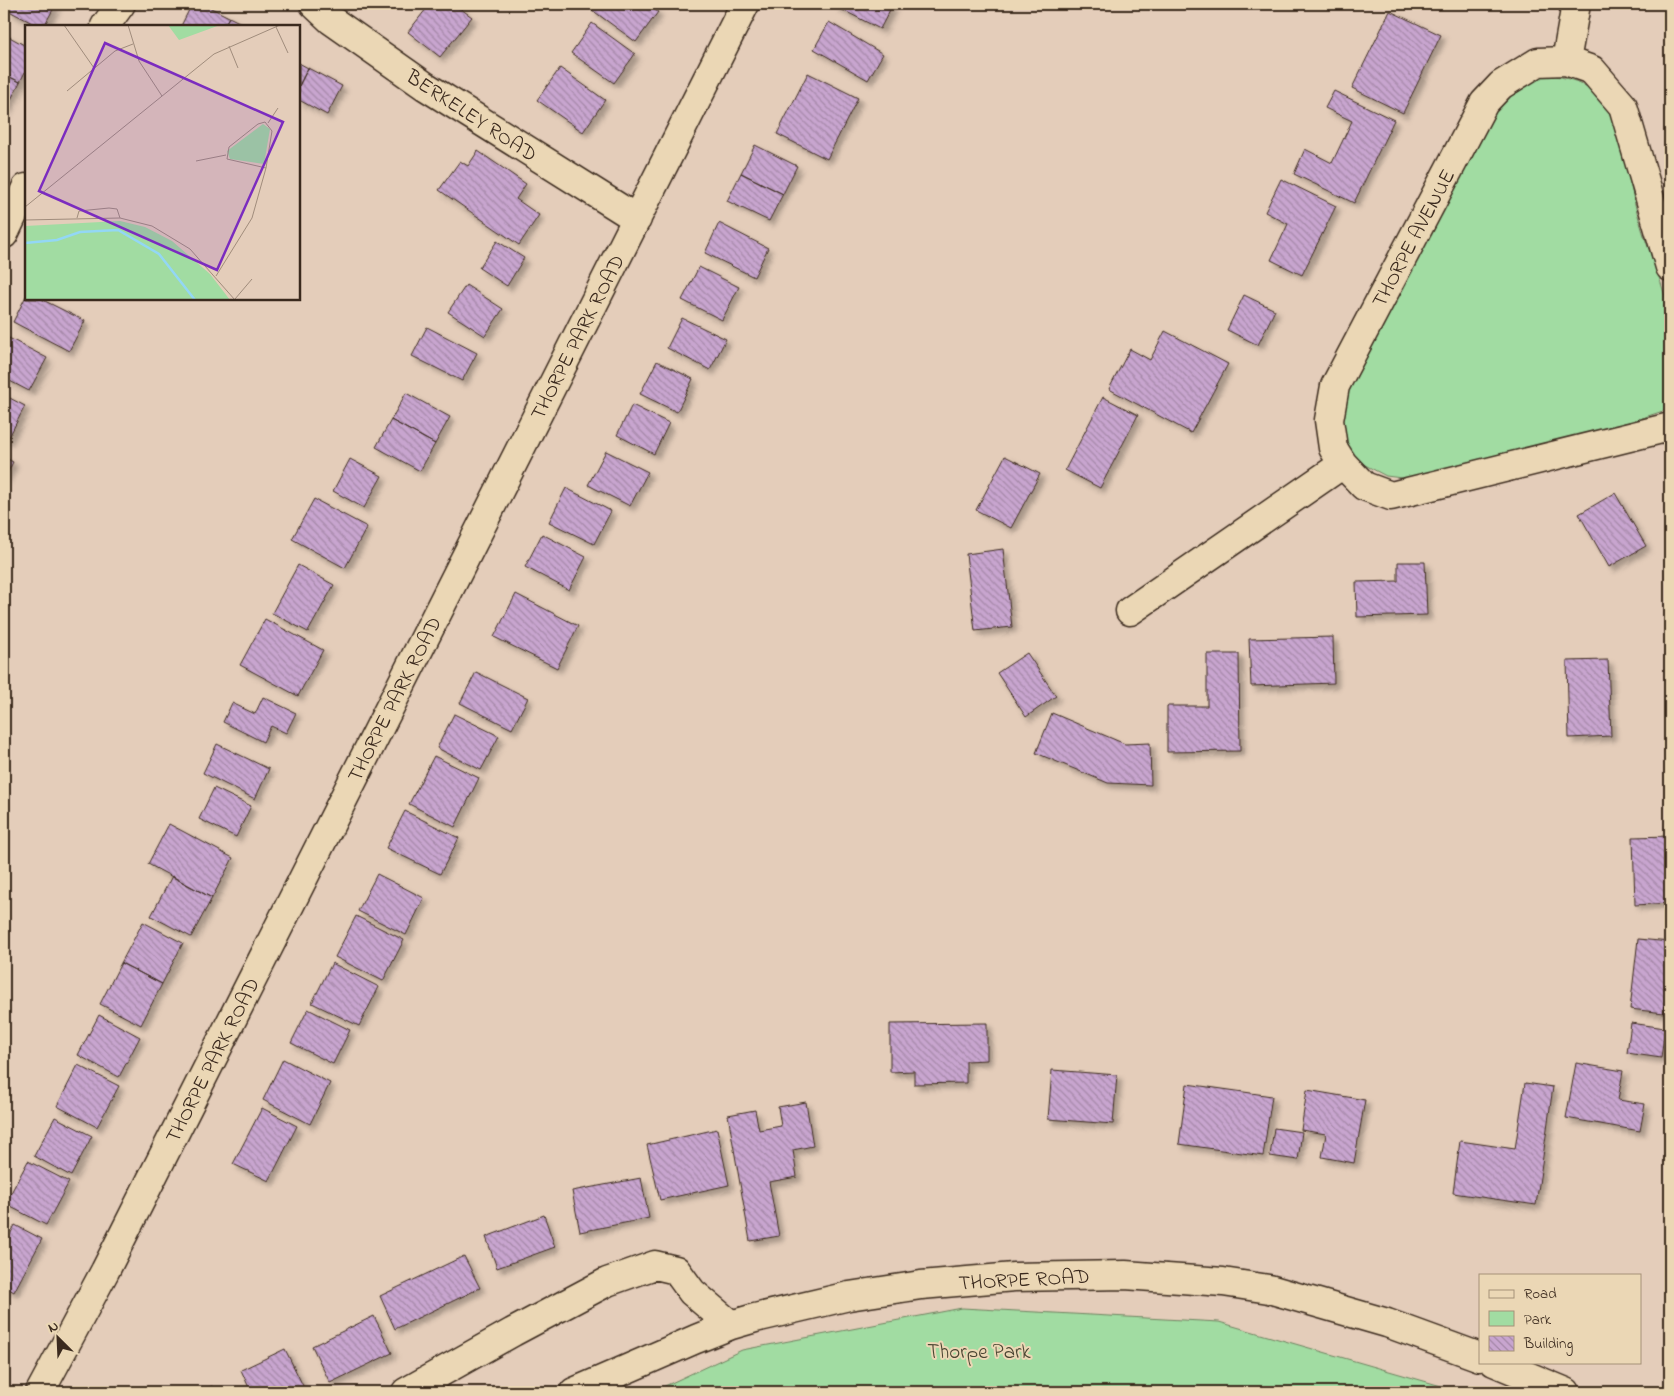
<svg xmlns="http://www.w3.org/2000/svg" width="1674" height="1396" font-family="'Indie Flower',sans-serif">
<style>
.park{fill:#a1dca2;stroke:#6e8360}
.building{fill:url(#building-back-hatch);stroke:#3b2a1e;filter:url(#shadow)}
.lines{fill:none;stroke-linecap:round;stroke-linejoin:round}
.minor-casing{stroke:#3b2a1e;stroke-width:31}
.minor{stroke:#ebd7b5;stroke-width:28}
.labels{text-anchor:middle;stroke-width:4;stroke-linejoin:round;paint-order:stroke}
.street-label{font-size:21px;fill:#3b2a1e;stroke:#ebd7b5}
.park-label{font-size:21px;fill:#4a4532;stroke:#ebd7b5}
.inset-river{fill:none;stroke:#93d7f5;stroke-width:2.5}
.inset-road{fill:none;stroke:#a08c7c;stroke-width:1}
.view{fill:#7b2cbf;fill-opacity:0.15;stroke:#7b2cbf;stroke-width:2.5}
.inset-edge{fill:none;stroke:#3b2a1e;stroke-width:2.5}
</style>
<defs>
<pattern id="building-back-hatch" width="6" height="6" patternUnits="userSpaceOnUse" patternTransform="scale(1.25)"><rect width="6" height="6" fill="#c8a5cf"/><path d="M-1 5l2 2M0 0l6 6M5-1l2 2" fill="none" stroke="#a487a7"/></pattern>
<filter id="shadow"><feDropShadow dx="4.5" dy="4.5" stdDeviation="2.5" flood-color="#0004"/></filter>
</defs>
<rect width="100%" height="100%" fill="#e4cdba"/>
<filter id="ink" filterUnits="userSpaceOnUse"><feTurbulence type="fractalNoise" baseFrequency=".02" numOctaves="2"/><feDisplacementMap in="SourceGraphic" scale="10" xChannelSelector="R" yChannelSelector="G"/><feConvolveMatrix kernelMatrix="1 2 1 2 8 2 1 2 1" color-interpolation-filters="sRGB"/></filter>
<g filter="url(#ink)">
<!-- park -->
<path class="park" d="M1547,75C1566,77 1586,82 1599,97C1621,120 1629,187 1639,219C1648,253 1666,286 1670,322C1673,348 1670,376 1670,402L1663,411L1633,421L1410,479L1386,476L1365,465L1349,449L1339,423L1344,396L1499,103L1527,82Z
M962,1308L1219,1322L1462,1392H652L742,1350Z"/>
<!-- building -->
<path class="building" d="M13,4H56L44,26H38L9,11Z
M192,4H203L229,17L224,26H181Z
M430,4H454L472,17L440,57L408,32Z
M597,4H646L658,12L636,42L592,10Z
M836,4H893L880,29L835,6Z
M1390,11L1441,35L1403,113L1352,88Z
M229,17L247,26H224Z
M829,22L883,54L868,80L814,49Z
M592,23L635,54L614,83L571,53Z
M4,34L26,46V70L20,82L4,74Z
M299,63L308,68L299,86Z
M308,68L342,86L327,115L299,100V86Z
M560,68L605,100L583,132L537,100Z
M808,73L858,98L827,159L777,134Z
M4,74L20,82L4,113Z
M1334,91L1394,120L1354,203L1294,174L1305,149L1332,163L1352,121L1325,108Z
M755,145L797,166L783,194L741,173Z
M478,151L526,184L516,199L539,215L519,245L439,190L460,161L468,166Z
M741,173L783,194L769,221L727,201Z
M1281,179L1336,206L1302,275L1271,260L1288,224L1265,212Z
M719,223L768,248L754,277L705,253Z
M497,241L524,258L507,286L479,268Z
M699,267L739,287L722,320L682,300Z
M466,285L503,309L485,336L448,312Z
M1244,295L1275,310L1258,345L1227,330Z
M26,296V299H41L85,321L69,351L13,322Z
M682,318L726,339L710,370L667,348Z
M427,327L477,353L462,381L412,356Z
M1165,331L1228,364L1191,433L1109,389L1130,349L1150,360Z
M7,337L47,358L29,391L4,378V343Z
M657,361L693,379L677,412L640,394Z
M406,393L450,417L435,444L391,420Z
M4,395L25,406L7,441L4,440Z
M1103,397L1138,415L1100,488L1065,470Z
M632,405L669,423L654,454L617,435Z
M391,420L435,444L420,471L376,447Z
M606,451L648,472L630,506L588,485Z
M1005,456L1040,474L1011,528L976,510Z
M4,457L13,462L4,480Z
M350,459L382,476L364,508L333,491Z
M566,488L611,511L594,544L549,522Z
M1615,493L1646,546L1609,567L1579,514Z
M314,499L367,527L345,568L292,539Z
M542,534L586,557L569,590L525,567Z
M1003,549L1012,627L975,631L966,554Z
M1398,562H1425L1427,615L1357,617L1356,582L1398,581Z
M298,565L334,585L308,632L272,613Z
M516,594L578,626L557,668L494,637Z
M265,619L323,650L298,696L240,665Z
M1333,637L1334,683L1251,686L1249,639Z
M1027,653L1056,696L1026,717L997,673Z
M1207,654H1239L1240,751L1167,752V706H1207Z
M1608,660L1611,736L1569,738L1567,661Z
M476,672L528,698L512,729L460,703Z
M263,697L296,713L286,733L271,726L263,742L223,722L232,703L255,714Z
M1052,713L1125,744L1150,743L1151,785L1108,783L1036,753Z
M454,714L499,736L481,770L437,748Z
M217,744L269,769L255,799L203,773Z
M434,756L479,778L455,827L409,804Z
M214,788L251,806L236,837L199,819Z
M405,811L459,838L440,874L386,848Z
M169,824L233,858L212,898L148,864Z
M1670,836V903L1635,905L1633,837Z
M377,874L424,898L406,935L358,911Z
M172,876L212,898L191,937L151,916Z
M356,916L404,940L383,981L335,957Z
M143,922L183,943L162,984L121,963Z
M1638,939L1670,942L1664,1013L1630,1009Z
M121,963L162,984L141,1025L100,1004Z
M332,963L379,987L359,1026L312,1003Z
M308,1009L350,1030L333,1064L291,1043Z
M99,1015L140,1037L119,1077L78,1055Z
M987,1023V1060L966,1061V1083L914,1084V1071L890,1072V1024Z
M1631,1023L1665,1028L1661,1058L1627,1053Z
M283,1059L330,1083L310,1124L263,1100Z
M1576,1063L1623,1071L1618,1100L1645,1104L1640,1131L1566,1118Z
M78,1065L119,1086L97,1127L57,1106Z
M1052,1070L1117,1075L1113,1124L1048,1119Z
M1525,1083L1553,1087L1536,1205L1453,1193L1460,1141L1515,1149Z
M1187,1084L1272,1096L1263,1156L1179,1144Z
M1307,1090L1365,1100L1354,1163L1322,1157L1326,1134L1301,1130Z
M806,1102L813,1146L793,1150L797,1177L769,1182L779,1236L750,1241L728,1115L755,1110L759,1130L781,1126L778,1107Z
M262,1108L297,1126L269,1181L233,1164Z
M55,1117L92,1136L71,1176L34,1156Z
M1274,1128L1302,1132L1298,1160L1270,1156Z
M717,1129L729,1185L660,1200L647,1145Z
M28,1161L69,1182L46,1225L5,1204Z
M641,1178L649,1218L580,1232L572,1191Z
M544,1215L555,1247L497,1268L486,1237Z
M15,1225L42,1239L14,1292L4,1286V1246Z
M464,1256L480,1288L395,1329L380,1296Z
M374,1316L392,1353L330,1383L312,1346Z
M285,1349L306,1392H251L241,1370Z
M212,1386L216,1392H198Z"/>
<g class="lines">
<!-- minor casing -->
<g class="minor-casing">
<path id="minor" d="M314,4L331,20L425,86L637,219
M105,26L121,4
M1566,61L1576,4
M4,234L26,188
M1670,267L1623,106L1592,70L1566,61L1538,62L1501,85L1484,103L1335,386L1329,420L1333,448L1343,464L1364,486L1391,496L1670,427
M1130,611L1343,464
M1494,1362L1566,1392
M40,1392L105,1271L745,4
M406,1392L513,1332L607,1282L655,1265L676,1270L692,1292L731,1325
M574,1392L696,1339L731,1325L755,1318L849,1296L921,1285L1014,1277L1125,1275L1223,1282L1269,1289L1387,1323L1480,1357"/>
</g>
<!-- minor -->
<use href="#minor" class="minor"/>
</g>
</g>
<g class="labels">
<!-- street labels -->
<g class="street-label">
<text transform="translate(472 115) rotate(33)" y="7">BERKELEY ROAD</text>
<text transform="translate(1413 238) rotate(-62)" y="7">THORPE AVENUE</text>
<text transform="translate(577 337) rotate(-63)" y="7">THORPE PARK ROAD</text>
<text transform="translate(394 699) rotate(-63)" y="7">THORPE PARK ROAD</text>
<text transform="translate(212 1060) rotate(-63)" y="7">THORPE PARK ROAD</text>
<text transform="translate(1024 1279) rotate(-3)" y="7">THORPE ROAD</text>
</g>
<!-- park labels -->
<g class="park-label">
<text x="979" y="1358">Thorpe Park</text>
</g>
</g>
<!-- overview -->
<g transform="translate(25 25)">
<rect width="275" height="275" fill="#e4cdba"/>
<path d="M143,0H195L154,15ZM238,99L245,104L239,139L205,134L202,126ZM95,196L120,202L147,216L185,249L205,275H0V201Z" fill="#a1dca2"/>
<path class="inset-river" d="M0,218L32,215L55,207L93,205L134,229L170,275"/>
<path class="inset-road" d="M39,0L69,43M103,0L114,36L137,71M251,2L263,28M204,21L213,43M42,66L90,26L108,19M240,97L247,106L241,143L202,134L204,122L233,99ZM243,98L253,83M171,136L201,130M0,182L189,29L255,0M52,193L54,186L84,183L92,184L95,193M0,195L95,193L127,201L165,224L210,275M191,251L227,193L241,143M210,274L227,254"/>
<path class="view" d="M80,18L258,97L192,245L14,166Z"/>
<rect width="275" height="275" class="inset-edge"/>
</g>
<!-- margin -->
<rect width="1674" height="1396" fill="none" stroke="#ebd7b5" stroke-width="20"/>
<rect x="10" y="10" width="1654" height="1376" fill="none" stroke="#3b2a1e" stroke-width="2" filter="url(#ink)"/>
<!-- legend -->
<rect x="1479" y="1274" width="162" height="90" fill="#ebd7b5" stroke="#a59279"/>
<rect x="1489" y="1290" width="25" height="8" fill="#ebd7b5" stroke="#a59279"/>
<text x="1524" y="1298" font-size="15" fill="#3b2a1e">Road</text>
<rect x="1489" y="1311" width="25" height="15" fill="#a1dca2" stroke="#a59279"/>
<text x="1524" y="1324" font-size="15" fill="#3b2a1e">Park</text>
<rect x="1489" y="1336" width="25" height="15" fill="url(#building-back-hatch)" stroke="#a59279"/>
<text x="1524" y="1348" font-size="15" fill="#3b2a1e">Building</text>
<!-- north arrow -->
<g transform="translate(58 1338) rotate(336)" stroke="#ebd7b5" stroke-width="4" paint-order="stroke">
<path d="M0-4L9 19L0 12L-9 19Z" fill="#3b2a1e"/>
<text y="-8" font-size="14" font-weight="bold" text-anchor="middle" fill="#3b2a1e">N</text>
</g>
</svg>
